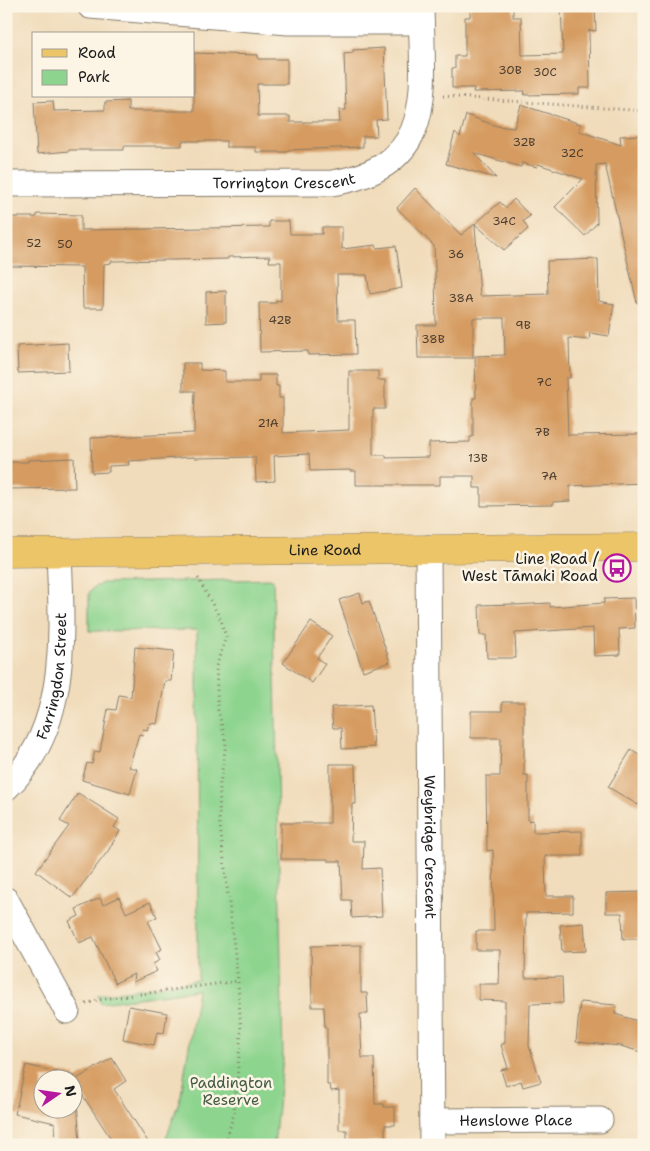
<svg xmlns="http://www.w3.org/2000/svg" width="650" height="1151" font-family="'Shantell Sans',sans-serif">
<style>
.green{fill:#8dd48e;stroke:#547855}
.building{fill:#d59b61;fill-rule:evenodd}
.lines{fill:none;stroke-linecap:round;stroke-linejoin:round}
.minor-casing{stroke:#867c6b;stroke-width:27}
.major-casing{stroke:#867c6b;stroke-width:29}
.path{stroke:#867c6b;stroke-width:3;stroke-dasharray:1 4;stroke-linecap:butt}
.minor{stroke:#fff;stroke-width:25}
.major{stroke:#edc569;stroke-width:28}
.labels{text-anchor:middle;stroke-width:5;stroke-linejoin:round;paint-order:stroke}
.number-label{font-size:12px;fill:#4a3c2d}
.street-label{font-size:15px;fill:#1c1c1c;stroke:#fcf5e5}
.poi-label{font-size:15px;fill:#1c1c1c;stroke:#fcf5e5;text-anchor:end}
.park-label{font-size:15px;fill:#445c44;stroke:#fcf5e5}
</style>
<rect width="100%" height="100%" fill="#fcf5e5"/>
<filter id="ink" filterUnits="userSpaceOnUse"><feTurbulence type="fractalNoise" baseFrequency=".02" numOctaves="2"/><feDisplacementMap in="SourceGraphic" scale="10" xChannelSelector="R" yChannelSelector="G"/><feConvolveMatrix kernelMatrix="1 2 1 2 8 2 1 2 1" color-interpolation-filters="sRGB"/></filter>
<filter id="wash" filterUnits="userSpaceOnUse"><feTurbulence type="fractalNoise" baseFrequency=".0096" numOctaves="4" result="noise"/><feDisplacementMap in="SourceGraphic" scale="20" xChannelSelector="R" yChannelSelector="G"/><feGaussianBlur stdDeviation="1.12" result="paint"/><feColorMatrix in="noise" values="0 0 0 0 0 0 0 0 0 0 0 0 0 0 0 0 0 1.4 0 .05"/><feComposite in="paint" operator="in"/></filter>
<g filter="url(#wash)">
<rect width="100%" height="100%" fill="#f0dbba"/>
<!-- green -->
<path class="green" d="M273,579L283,1058L274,1145H164L181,1095L198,990L101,1003L98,995L198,980L197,630L89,631V593L93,588L102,583Z"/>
<g id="blocks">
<!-- building -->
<path class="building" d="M470,6H513V17H521L522,55L563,54L561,6H595L596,31L589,30L590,88H579V94L524,95L525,91L473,92L474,88H452V68H455V56H465V17H470Z
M384,48L387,119L376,120L377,136H363V147L288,150V152H256V147H226V141H182V146H124V150H69V151L37,154L34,102L53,101L54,111L105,110V102L128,101V111H194V53L258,55V59H287V84H257L258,116H290V122H340L339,110H346L344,54L353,53V50Z
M521,105L581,124L579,131L621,145L620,136L644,135V302L637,303L605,164L596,165L597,223L585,236L555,207L583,179L538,164L537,167L522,163L521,167L474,153L496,178L446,164L455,132L460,137L466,115L497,126L514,128Z
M415,188L461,235L475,224L480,296L548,294L547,261L598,259L599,301L614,304L609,336L590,333L589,340L569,338L570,378H566L568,435L644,434V483L570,486V501L553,502V505L481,506V488H474V476H440V485H356V471H350V470L310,471L309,454L274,456L275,481L256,482L255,457L194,458V457L128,461L129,465L109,466V472L92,473L91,438L194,433L195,391H183V363H200V370L225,371V382H259V375H276V386H279V398H283V433L349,430V371H378V380H385V409H373V455H386V458L429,457V443L470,442V437H473V398H476L475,356L505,355L504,318H473V358H418L417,325H436L435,268L434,246L397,208Z
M514,199L530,216L523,221L528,229L504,250L475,224L500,202L506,208Z
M37,214L81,215V230L269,227V221H289L290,234H322V227H342V249L376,245L377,248L396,246L402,288L370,294L367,275H337L338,320H355L356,354L308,355V351L260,352L259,303H276V300L281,301V262H269L270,256L228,257V259L111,261V263L104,264L103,308H83L82,267L6,266V217H37Z
M226,291V322L206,323V292Z
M68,343L69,371L18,373L17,346Z
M74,458L75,488L6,489V462H28V460Z
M360,593L363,603L369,601L390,662L363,671L339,600Z
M634,598L635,628L619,629L620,655L594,656L593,628L515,633L516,658H487L486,635H480L479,605L515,604V605L550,603V607L604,603V599Z
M311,622L332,636L317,658L325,664L312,683L283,663Z
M135,647L174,651L171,681H165L157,724L149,723L147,730L143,729L142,735L139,734L129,767L137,769L130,794L82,780L87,763L92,764L95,751L100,752L108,709L116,710L119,695L131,697Z
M502,702H524V775H528V821L533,820V832L582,831V856H545L546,896H573V912L526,913L525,978L562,977L563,1003L530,1004L529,1046L541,1082L523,1087L521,1081L506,1086L501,1070L508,1068L501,1045L505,1043V1001L479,1000V984H499L500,950H476V931H494L493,850L487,851L486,776H500L501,738H471V711H502Z
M371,705L374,747L342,749L341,728H333L331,707Z
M631,750L644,758V797L638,805L608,787Z
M330,764H355L356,804H352L351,841H364L363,869L380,868L382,916L352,918L351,900H343L341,861H328V859H281V823H330Z
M78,793L119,819L114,827L120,831L108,851L72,898L36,871L69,826L60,821Z
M644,892V939H623L622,913H606V893Z
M119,897L126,913L150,902L157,917L148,921L162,949L156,952L160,960L153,964L157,971L133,982L134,974L115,983L93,937L79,943L69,921L79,916L76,909L100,898L103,905Z
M584,923L586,951L562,952L560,925Z
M361,945V993H367L368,1014H360L362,1058H374L375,1104H384V1107H395V1125H385V1141L368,1142V1145H347V1130H339V1090L331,1091L330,1085H327V1028H325L324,1007H312L311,946Z
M580,1002L616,1005L615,1014L644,1023V1053L621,1046L576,1042Z
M129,1006L167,1013L164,1033L157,1032L154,1045L123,1039Z
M112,1058L126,1081L114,1089L150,1145H115L76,1085L80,1145H56L55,1123L15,1114L26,1065L75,1076V1080ZM42,1078H72V1108H42Z"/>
</g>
</g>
<g filter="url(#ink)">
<use href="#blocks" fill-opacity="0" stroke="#867c6b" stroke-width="1"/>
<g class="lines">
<!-- minor casing -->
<g class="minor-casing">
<g id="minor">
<path d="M90,6L288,22H421"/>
<path id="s1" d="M6,184L332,183C439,166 422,90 421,6"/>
<path id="s2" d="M428,548L432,1145"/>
<path id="s3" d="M6,788C70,728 62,632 59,552"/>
<path d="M6,900L67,1011"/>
<path id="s4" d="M432,1121L600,1120"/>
</g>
</g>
<!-- major casing -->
<g class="major-casing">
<g id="major">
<path id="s5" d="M6,553L644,547"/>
</g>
</g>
<!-- path -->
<path class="path" d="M443,96L644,111
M198,578L221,620L226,637L216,666L218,710L226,743L220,784L219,817L238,981L241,1033L234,1113L225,1145
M86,1004L97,1000L238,981"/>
<!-- minor -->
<use href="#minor" class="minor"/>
<!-- major -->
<use href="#major" class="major"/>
</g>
</g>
<!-- icons -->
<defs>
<g id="bus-ring" transform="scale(1.4375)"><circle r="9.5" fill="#fcf5e5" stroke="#b5179e" stroke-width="1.5"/><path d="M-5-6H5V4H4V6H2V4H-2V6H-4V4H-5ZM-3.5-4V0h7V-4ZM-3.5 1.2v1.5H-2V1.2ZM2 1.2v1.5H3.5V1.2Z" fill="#b5179e"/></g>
</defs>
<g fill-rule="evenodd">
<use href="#bus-ring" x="617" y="568"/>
</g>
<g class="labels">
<!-- number labels -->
<g class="number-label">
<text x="510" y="74">30B</text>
<text x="545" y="76">30C</text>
<text x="524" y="146">32B</text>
<text x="572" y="157">32C</text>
<text x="504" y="225">34C</text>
<text x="34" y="247">52</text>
<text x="65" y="248">50</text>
<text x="456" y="258">36</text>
<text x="461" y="302">38A</text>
<text x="280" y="324">42B</text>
<text x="523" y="329">9B</text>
<text x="433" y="343">38B</text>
<text x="544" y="386">7C</text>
<text x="268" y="427">21A</text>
<text x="542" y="436">7B</text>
<text x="478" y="462">13B</text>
<text x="549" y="480">7A</text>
</g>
<!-- street labels -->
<g class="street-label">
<text dy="5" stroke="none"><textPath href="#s1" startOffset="278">Torrington Crescent</textPath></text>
<text dy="5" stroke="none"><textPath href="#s5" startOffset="319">Line Road</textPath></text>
<text dy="5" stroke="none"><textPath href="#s3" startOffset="125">Farringdon Street</textPath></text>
<text dy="5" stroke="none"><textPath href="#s2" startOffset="299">Weybridge Crescent</textPath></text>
<text dy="5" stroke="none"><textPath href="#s4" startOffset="84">Henslowe Place</textPath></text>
</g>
<!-- poi labels -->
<g class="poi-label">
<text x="598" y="564">Line Road /<tspan x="598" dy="17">West Tāmaki Road</tspan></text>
</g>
<!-- park labels -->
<g class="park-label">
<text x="231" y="1088">Paddington<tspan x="231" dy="17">Reserve</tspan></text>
</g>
</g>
<!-- margin -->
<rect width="650" height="1151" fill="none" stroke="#fcf5e5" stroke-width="25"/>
<!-- legend -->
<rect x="32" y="32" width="162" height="65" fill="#fcf5e5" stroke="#a29e95"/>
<rect x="42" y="49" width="25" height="8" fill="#edc569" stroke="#a29e95"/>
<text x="78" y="58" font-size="15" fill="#1c1c1c">Road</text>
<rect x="42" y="70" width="25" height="15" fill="#8dd48e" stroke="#a29e95"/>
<text x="78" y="82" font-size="15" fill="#1c1c1c">Park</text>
<!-- north arrow -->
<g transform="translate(58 1094) rotate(77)"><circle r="24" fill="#fcf5e5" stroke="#a29e95"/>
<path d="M0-4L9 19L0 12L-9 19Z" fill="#b5179e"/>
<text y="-8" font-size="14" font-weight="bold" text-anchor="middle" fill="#1c1c1c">N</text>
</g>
</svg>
